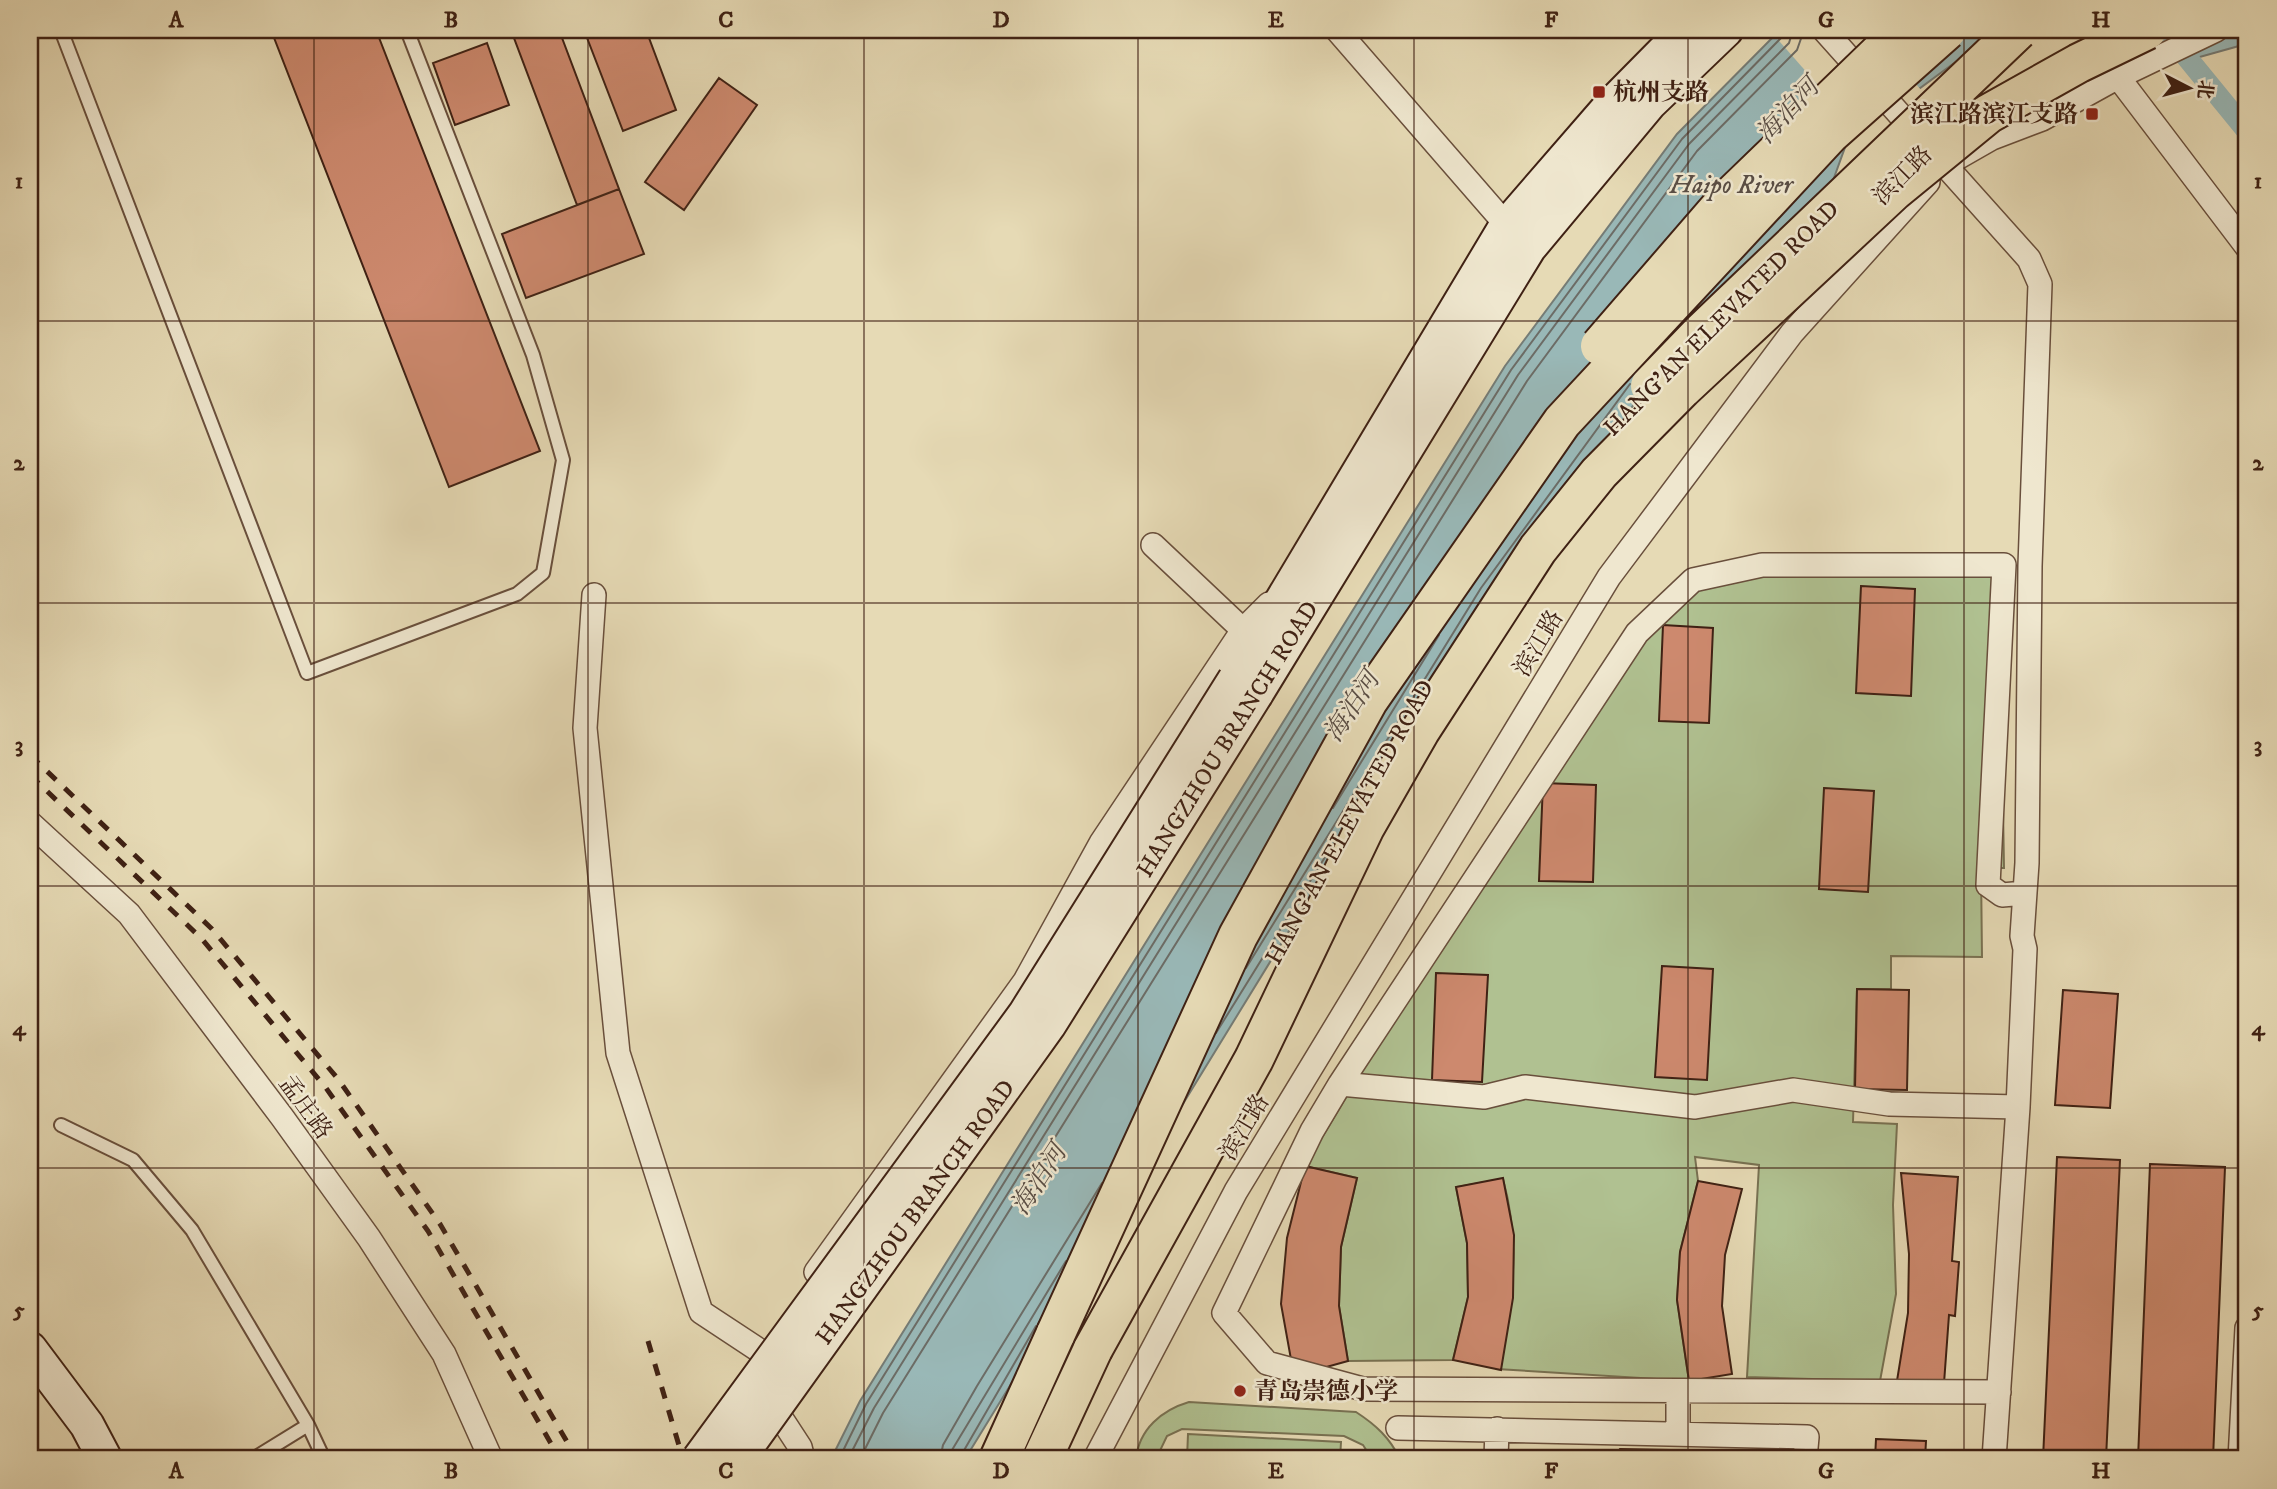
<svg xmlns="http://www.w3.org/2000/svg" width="2277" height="1489" font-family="'IM FELL DW Pica','Noto Serif SC',serif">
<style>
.green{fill:#b0c191;stroke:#787152;stroke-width:2}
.water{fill:#99b8b7;stroke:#757c76;stroke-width:2}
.pier{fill:#e6dab5}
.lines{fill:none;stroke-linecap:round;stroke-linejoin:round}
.shore{stroke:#6c6c66;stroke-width:2}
.canal{stroke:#99b8b7;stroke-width:21}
.building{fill:#cd896e;stroke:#3f2114;stroke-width:2}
.service-casing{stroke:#694f3c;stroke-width:16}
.minor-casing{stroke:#694f3c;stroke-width:26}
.secondary-casing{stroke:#3f2114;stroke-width:37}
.trunk-casing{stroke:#3f2114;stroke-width:42}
.service{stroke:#efe7cf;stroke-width:12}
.minor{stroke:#efe7cf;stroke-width:23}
.secondary{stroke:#efe7cf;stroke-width:33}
.trunk{stroke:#e6dab5;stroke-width:38}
.rail{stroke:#3f2114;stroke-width:5;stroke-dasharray:12 12;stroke-linecap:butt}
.secondary-bridge-casing{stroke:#3f2114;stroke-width:37;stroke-linecap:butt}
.trunk-bridge-casing{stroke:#3f2114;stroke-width:42;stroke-linecap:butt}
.secondary-bridge{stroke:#efe7cf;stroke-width:33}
.trunk-bridge{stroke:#e6dab5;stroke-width:38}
.grid{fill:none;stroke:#3f2114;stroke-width:2;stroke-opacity:0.55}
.poi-dot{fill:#8f2418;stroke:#efe7cf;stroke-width:2.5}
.labels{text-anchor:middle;stroke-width:5;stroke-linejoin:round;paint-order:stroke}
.poi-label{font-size:24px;font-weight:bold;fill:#3f2114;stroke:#efe7cf;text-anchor:start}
.street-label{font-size:24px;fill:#3f2114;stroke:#efe7cf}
.water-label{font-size:26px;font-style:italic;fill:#5a4e45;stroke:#efe7cf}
.neatline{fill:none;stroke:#3f2114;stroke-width:2.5}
.grid-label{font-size:23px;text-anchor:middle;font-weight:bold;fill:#3f2114}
</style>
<rect width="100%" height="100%" fill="#e6dab5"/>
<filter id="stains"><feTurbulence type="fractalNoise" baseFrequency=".00286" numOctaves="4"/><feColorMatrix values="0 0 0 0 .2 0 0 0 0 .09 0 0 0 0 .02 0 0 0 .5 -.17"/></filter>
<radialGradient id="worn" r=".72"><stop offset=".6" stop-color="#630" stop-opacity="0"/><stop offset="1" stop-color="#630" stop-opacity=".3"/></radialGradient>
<!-- green -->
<path class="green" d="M1762,565L1999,571L2004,868H1981L1982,957L1891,956V989H1857L1853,1122L1897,1124L1893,1205L1896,1294L1880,1381L1747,1377L1759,1165L1695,1157L1698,1181L1680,1252L1677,1300L1689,1381L1497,1369C1512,1301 1522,1248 1503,1179L1456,1187L1467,1243L1468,1297L1453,1360L1348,1361L1339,1306L1341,1247L1357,1178L1305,1166L1441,939L1637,633L1693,580Z
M1189,1402L1356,1412C1376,1425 1390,1438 1400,1459H1372L1363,1445L1344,1436L1182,1429L1167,1436L1156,1459H1136C1139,1429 1162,1410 1189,1402Z
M1188,1434L1341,1442L1340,1459H1187Z"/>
<!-- water -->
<path class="water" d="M1780,30H1999L1847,142L1831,186L1664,363L1494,597L965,1459H831L860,1401L1505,366L1677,134Z
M2121,30H2240L2246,44L2189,60L2143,54Z"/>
<!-- pier -->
<path class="pier" d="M1775,30H1868L1922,91L1862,135L1772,33Z"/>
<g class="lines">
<!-- shore -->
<path class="shore" d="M1333,808L1439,635
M1246,968L1481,588L1630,384
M1216,1033L1335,841
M839,1459L866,1404L1511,370L1682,139L1782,37L1784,30
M848,1459L874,1408L1518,375L1689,144L1789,43L1793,30
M860,1459L883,1413L1527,381L1697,151L1797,50L1804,30
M940,1459L943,1445L977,1386L1102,1183
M950,1459L952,1450L1066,1261
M959,1459L1036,1326"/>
<!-- canal -->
<path class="canal" d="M2171,38L2247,131"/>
</g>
<!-- building -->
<path class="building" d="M271,30H376L540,451L449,487Z
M535,30H559L619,189L577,205L514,38Z
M584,30H646L676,110L623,131Z
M487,43L509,105L455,125L433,63Z
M719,78L757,105L684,210L645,182Z
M619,189L644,254L526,298L502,234Z
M1861,586L1915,589L1911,696L1856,693Z
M1663,625L1713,628L1709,723L1659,721Z
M1543,783L1596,785L1593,882L1539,881Z
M1824,788L1874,791L1868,892L1819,889Z
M1662,966L1713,969L1707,1080L1655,1077Z
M1436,973L1488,975L1482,1082L1432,1080Z
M1857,989L1909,990L1907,1090L1855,1089Z
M2063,990L2118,994L2110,1108L2055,1105Z
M2057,1157L2120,1160L2106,1459H2043Z
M2150,1164L2225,1167L2213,1459H2138Z
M1305,1166L1357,1178L1341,1247L1339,1306L1348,1361L1294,1376L1281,1304L1287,1238Z
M1901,1173L1958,1177L1952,1261L1959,1262L1955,1316L1949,1315L1943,1397L1895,1393L1908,1313L1909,1254Z
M1503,1178L1514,1235L1513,1298L1501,1370L1453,1360L1468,1297L1467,1243L1456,1187Z
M1698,1181L1742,1189L1725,1255L1722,1306L1732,1374L1689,1381L1677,1300L1680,1252Z
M1876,1439L1926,1441L1925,1459H1875Z
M1620,1449L1670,1450V1459H1612Z
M1511,1452L1546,1453V1459H1511Z
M1714,1454L1791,1456V1459H1713Z"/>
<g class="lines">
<!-- service casing -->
<g class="service-casing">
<path id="service" d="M61,30L307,673L517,594L543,573L563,460L533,355L407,30
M61,1125L133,1160L192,1230L308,1425L253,1459
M308,1425L324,1459"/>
</g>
<!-- minor casing -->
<g class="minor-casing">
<path id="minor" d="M1337,30L1516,236
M1824,30L2029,259L2040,284L2030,566L2027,863L2022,936L2025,949L2018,1107L1994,1459
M2118,77L2247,247
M1957,158L1992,138L2042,119L2118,77L2216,30
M1153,545L1243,630
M594,595L585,728L618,1053L701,1312L760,1351
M30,823L129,914L282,1117L369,1238L444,1354L491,1459
M1340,1084L1484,1097L1525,1087L1695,1107L1793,1090L1889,1104L2018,1107
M816,1272L1025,981L1101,843L1243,630L1269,604
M1999,1392L1363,1389L1267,1363L1224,1313L1312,1131L1340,1084L1637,633L1693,580L1762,565H2004L1988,885L2002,895L2025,893
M768,1398L800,1447L803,1459
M1398,1428L1807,1437L1805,1459
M1678,1432V1391
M1095,1459L1236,1191L1609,577L1792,333L1928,182
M1496,1459L1497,1429
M2240,1459L2247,1328"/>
</g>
<!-- secondary casing -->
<g class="secondary-casing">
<path id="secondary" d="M1235,679L1506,226L1611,105L1685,30
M1256,694L1529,248L1650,103L1726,30
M30,1349L87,1425L105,1459"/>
</g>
<!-- trunk casing -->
<g class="trunk-casing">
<path id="trunk" d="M999,1459L1056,1333
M1042,1459L1093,1349"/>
</g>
<!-- service -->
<use href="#service" class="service"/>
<!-- minor -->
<use href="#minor" class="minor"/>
<!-- secondary -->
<use href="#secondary" class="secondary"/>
<!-- trunk -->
<use href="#trunk" class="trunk"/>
<!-- rail -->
<path class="rail" d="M30,755L212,929L338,1079L440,1224L577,1459
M30,775L202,939L326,1088L428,1231L560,1459
M648,1341L683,1459"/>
<!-- secondary-bridge casing -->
<g class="secondary-bridge-casing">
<path id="secondary-bridge" d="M699,1459L1025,1014L1235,679
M738,1459L1049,1025L1256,694"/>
</g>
<!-- trunk-bridge casing -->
<g class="trunk-bridge-casing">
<path id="trunk-bridge" d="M1600,346L1722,205L1903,30
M1650,386L1701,333L2018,30
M1056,1333L1238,936L1368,701L1562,422L1830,134L1947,30
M1093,1349L1254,1059L1365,827L1420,731L1538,549L1599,473L1682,389L1894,191L1988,114L2079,63L2147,30"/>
</g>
<!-- secondary-bridge -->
<use href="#secondary-bridge" class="secondary-bridge"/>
<!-- trunk-bridge -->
<use href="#trunk-bridge" class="trunk-bridge"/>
</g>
<!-- grid -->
<path class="grid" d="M314,30V1459M588,30V1459M864,30V1459M1138,30V1459M1414,30V1459M1688,30V1459M1964,30V1459M30,321H2247M30,603H2247M30,886H2247M30,1168H2247"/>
<!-- markers -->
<g class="poi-dot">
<rect x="1592" y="85" width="14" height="14" rx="3.5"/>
<rect x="2085" y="107" width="14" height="14" rx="3.5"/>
<circle cx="1240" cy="1391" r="7"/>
</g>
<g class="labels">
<!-- poi labels -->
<g class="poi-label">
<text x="1613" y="100">杭州支路</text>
<text x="2078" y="122" text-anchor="end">滨江路滨江支路</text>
<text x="1254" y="1399">青岛崇德小学</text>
</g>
<!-- street labels -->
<g class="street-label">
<text transform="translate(1902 175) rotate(-45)" y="8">滨江路</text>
<text transform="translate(1721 318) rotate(-45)" y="8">HANG'AN ELEVATED ROAD</text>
<text transform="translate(1538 643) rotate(-59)" y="8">滨江路</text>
<text transform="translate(1227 739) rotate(-58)" y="8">HANGZHOU BRANCH ROAD</text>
<text transform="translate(1349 822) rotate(-61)" y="8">HANG'AN ELEVATED ROAD</text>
<text transform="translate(306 1107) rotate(54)" y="8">孟庄路</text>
<text transform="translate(1244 1127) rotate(-59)" y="8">滨江路</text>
<text transform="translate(915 1212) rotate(-54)" y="8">HANGZHOU BRANCH ROAD</text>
</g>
<!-- water labels -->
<g class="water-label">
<text transform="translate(1787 110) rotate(-47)" y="9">海泊河</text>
<text x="1731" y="193">Haipo River</text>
<text transform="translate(1351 706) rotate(-57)" y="9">海泊河</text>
<text transform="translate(1038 1179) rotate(-57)" y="9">海泊河</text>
</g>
</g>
<!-- margin -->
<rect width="2277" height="1489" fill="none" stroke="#e6dab5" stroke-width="77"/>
<!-- north arrow -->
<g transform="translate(2189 88) rotate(96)" stroke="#efe7cf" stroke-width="5" paint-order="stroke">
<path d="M0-5L12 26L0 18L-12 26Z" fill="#3f2114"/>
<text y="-10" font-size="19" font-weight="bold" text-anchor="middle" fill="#3f2114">北</text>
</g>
<rect x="38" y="38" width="2200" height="1412" class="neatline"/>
<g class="grid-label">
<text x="176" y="27">A</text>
<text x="451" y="27">B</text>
<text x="726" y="27">C</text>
<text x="1001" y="27">D</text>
<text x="1276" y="27">E</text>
<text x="1551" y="27">F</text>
<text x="1826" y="27">G</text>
<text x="2101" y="27">H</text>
<text x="19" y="188">1</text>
<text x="2258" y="188">1</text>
<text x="19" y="470">2</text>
<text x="2258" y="470">2</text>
<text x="19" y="752">3</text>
<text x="2258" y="752">3</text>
<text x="19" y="1035">4</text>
<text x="2258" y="1035">4</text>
<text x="19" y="1317">5</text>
<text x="2258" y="1317">5</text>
<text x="176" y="1478">A</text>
<text x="451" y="1478">B</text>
<text x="726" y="1478">C</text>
<text x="1001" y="1478">D</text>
<text x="1276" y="1478">E</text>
<text x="1551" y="1478">F</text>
<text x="1826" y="1478">G</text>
<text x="2101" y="1478">H</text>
</g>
<rect width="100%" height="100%" filter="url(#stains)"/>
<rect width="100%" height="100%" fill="url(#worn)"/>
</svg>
